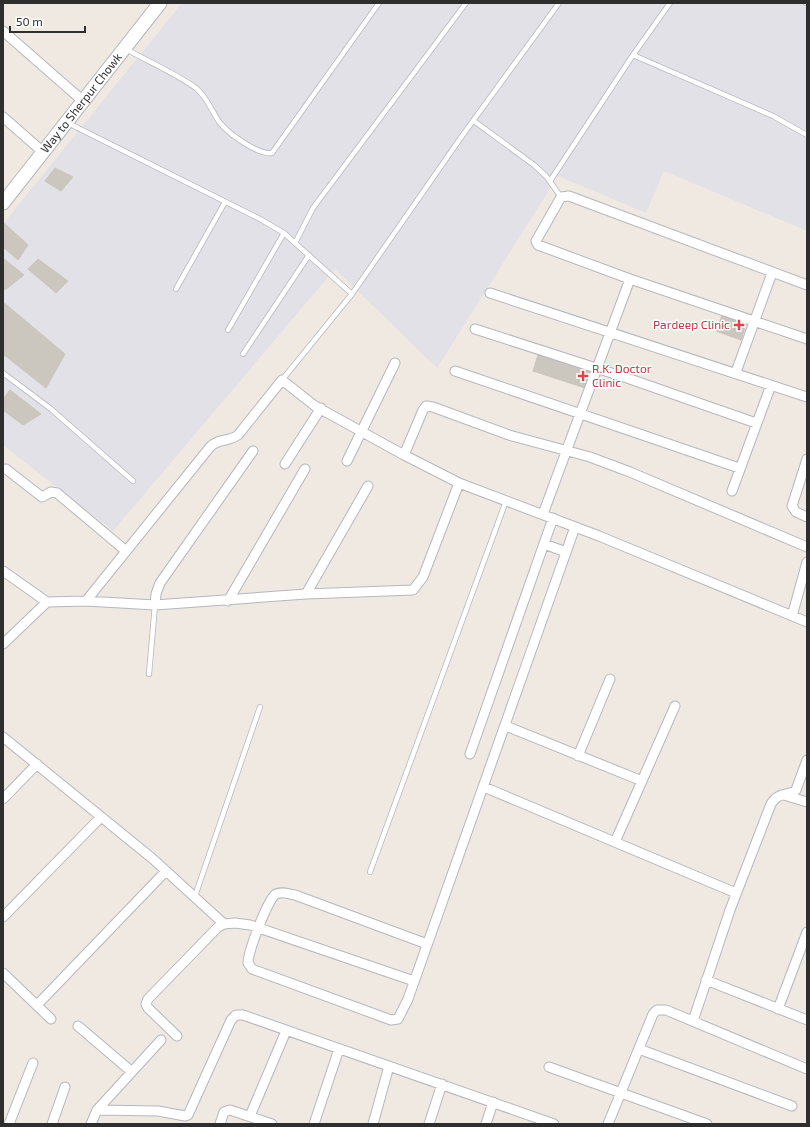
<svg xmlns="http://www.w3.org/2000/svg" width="810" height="1127" font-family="'Exo 2',sans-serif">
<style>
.industrial{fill:#e3e1e8}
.building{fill:#cbc7bf;stroke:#cbc5ba}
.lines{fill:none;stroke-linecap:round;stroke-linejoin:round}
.lane-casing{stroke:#b4b7c1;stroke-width:6}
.street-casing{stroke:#b4b7c1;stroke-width:11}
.secondary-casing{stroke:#b4b7c1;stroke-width:15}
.lane{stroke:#fff;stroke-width:4.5}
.street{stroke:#fff;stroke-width:9}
.secondary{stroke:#fff;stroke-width:13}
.health-dot{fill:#e0444e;stroke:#fff;stroke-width:1.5}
.labels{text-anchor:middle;stroke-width:3;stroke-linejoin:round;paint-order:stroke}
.street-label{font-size:12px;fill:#2e2e2e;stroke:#fff}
.health-label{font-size:12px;fill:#be3a42;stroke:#fff;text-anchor:end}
</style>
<rect width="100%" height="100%" fill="#efe9e1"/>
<!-- industrial -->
<path class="industrial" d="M182,3H807V231L664,171L646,213L558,176L437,368L335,269L113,531L3,445V224Z"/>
<!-- building -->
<path class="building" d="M55,168L73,177L61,191L45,181Z
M3,222L28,245L18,260L3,247Z
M3,258L24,275L5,290L3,288Z
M38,259L68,281L56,293L28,269Z
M3,302L65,354L46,388L3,354Z
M723,313L747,322L741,340L716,331Z
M538,355L591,372L585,388L533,371Z
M10,390L41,414L23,425L3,410V399Z"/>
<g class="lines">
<!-- lane casing -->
<g class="lane-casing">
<path id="lane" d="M806,3H807
M126,49C147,61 177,74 196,88C207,97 212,112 220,123C229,134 258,155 272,153L379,3
M633,55L773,116L807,135
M474,121L534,165L546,176L561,197
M68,123L260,219L284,233L295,243L352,294
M550,181L633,55L670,3
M295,243L313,208L466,3
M176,289L225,202
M228,330L284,233
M243,354L309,255
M3,373L51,409L133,481
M282,380L352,294L462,136L559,3
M149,674L155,605
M370,872L506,501
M195,896L260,707"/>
</g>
<!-- street casing -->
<g class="street-casing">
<path id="street" d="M3,31L83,101
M3,117L43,152
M807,285L569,196L561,197L536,241L538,245L630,279L807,339
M490,293L807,397
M475,329L627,378L756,423
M455,371L739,468
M736,372L772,273
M404,455L423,410L426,406L433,407L509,435L590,457L630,472L807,547
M807,459L792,506L796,512L807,517
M347,461L395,363
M285,464L321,408
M6,469L42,497L51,492L57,493L126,551
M732,491L771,385
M543,514L630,279
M544,544L566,552
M3,571L47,602L86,601L155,605L306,594L413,590L423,577L459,483L599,536L807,622
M306,594L368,486
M86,601L210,447C218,438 229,442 238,435L282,380L315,406L404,455L459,483
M228,601L305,469
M155,605L156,594L160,583L253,451
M792,616L807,562
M3,644L47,602
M506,726L642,781
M3,737L153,859L224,924
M470,754L553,518
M578,756L610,679
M484,787L736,893
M784,795L807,802
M3,799L37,764
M615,842L675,706
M3,917L101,817
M427,944L295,895C289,894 281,891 276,894C268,898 248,952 248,963L252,969L391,1020L398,1019L408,999L575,527
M3,973L51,1019
M706,980L807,1020
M37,1005L166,871
M778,1009L807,932
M693,1021L730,910L771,804C779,791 787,797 796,790L807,760
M78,1026L132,1072
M177,1036L148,1008L146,1004L148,999L218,927L224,924L235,923L250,925L414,981
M639,1049L792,1106
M549,1067L707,1124
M97,1110L158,1111L185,1116L188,1115L231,1020L236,1015H243L554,1124
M250,1116L286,1031
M9,1124L33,1063
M52,1124L65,1087
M91,1124L97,1110L161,1040
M220,1124L224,1112L230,1110L272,1124
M314,1124L339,1049
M373,1124L389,1066
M429,1124L442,1084
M486,1124L493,1102
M608,1124L653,1014L657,1010H666L807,1069"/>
</g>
<!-- secondary casing -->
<g class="secondary-casing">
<g id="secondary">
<path id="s1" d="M3,203L160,3"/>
</g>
</g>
<!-- lane -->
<use href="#lane" class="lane"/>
<!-- street -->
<use href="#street" class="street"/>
<!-- secondary -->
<use href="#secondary" class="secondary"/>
</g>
<!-- markers -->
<g class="health-dot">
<path d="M737 319h4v4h4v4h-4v4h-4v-4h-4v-4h4z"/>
<path d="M581 370h4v4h4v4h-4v4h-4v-4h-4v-4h4z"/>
</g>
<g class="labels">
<!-- street labels -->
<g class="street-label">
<text dy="4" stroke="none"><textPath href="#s1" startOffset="127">Way to Sherpur Chowk</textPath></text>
</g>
<!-- health labels -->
<g class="health-label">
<text x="730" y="329">Pardeep Clinic</text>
<text x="592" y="373" text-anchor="start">R.K. Doctor<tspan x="592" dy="14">Clinic</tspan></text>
</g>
</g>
<!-- border -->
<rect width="810" height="1127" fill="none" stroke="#2e2e2e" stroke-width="8"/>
<!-- scale -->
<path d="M10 26v6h75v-6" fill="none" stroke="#2e2e2e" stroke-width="2"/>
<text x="16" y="26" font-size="12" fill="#2e2e2e" stroke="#ffffff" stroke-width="3" paint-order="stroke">50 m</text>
</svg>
